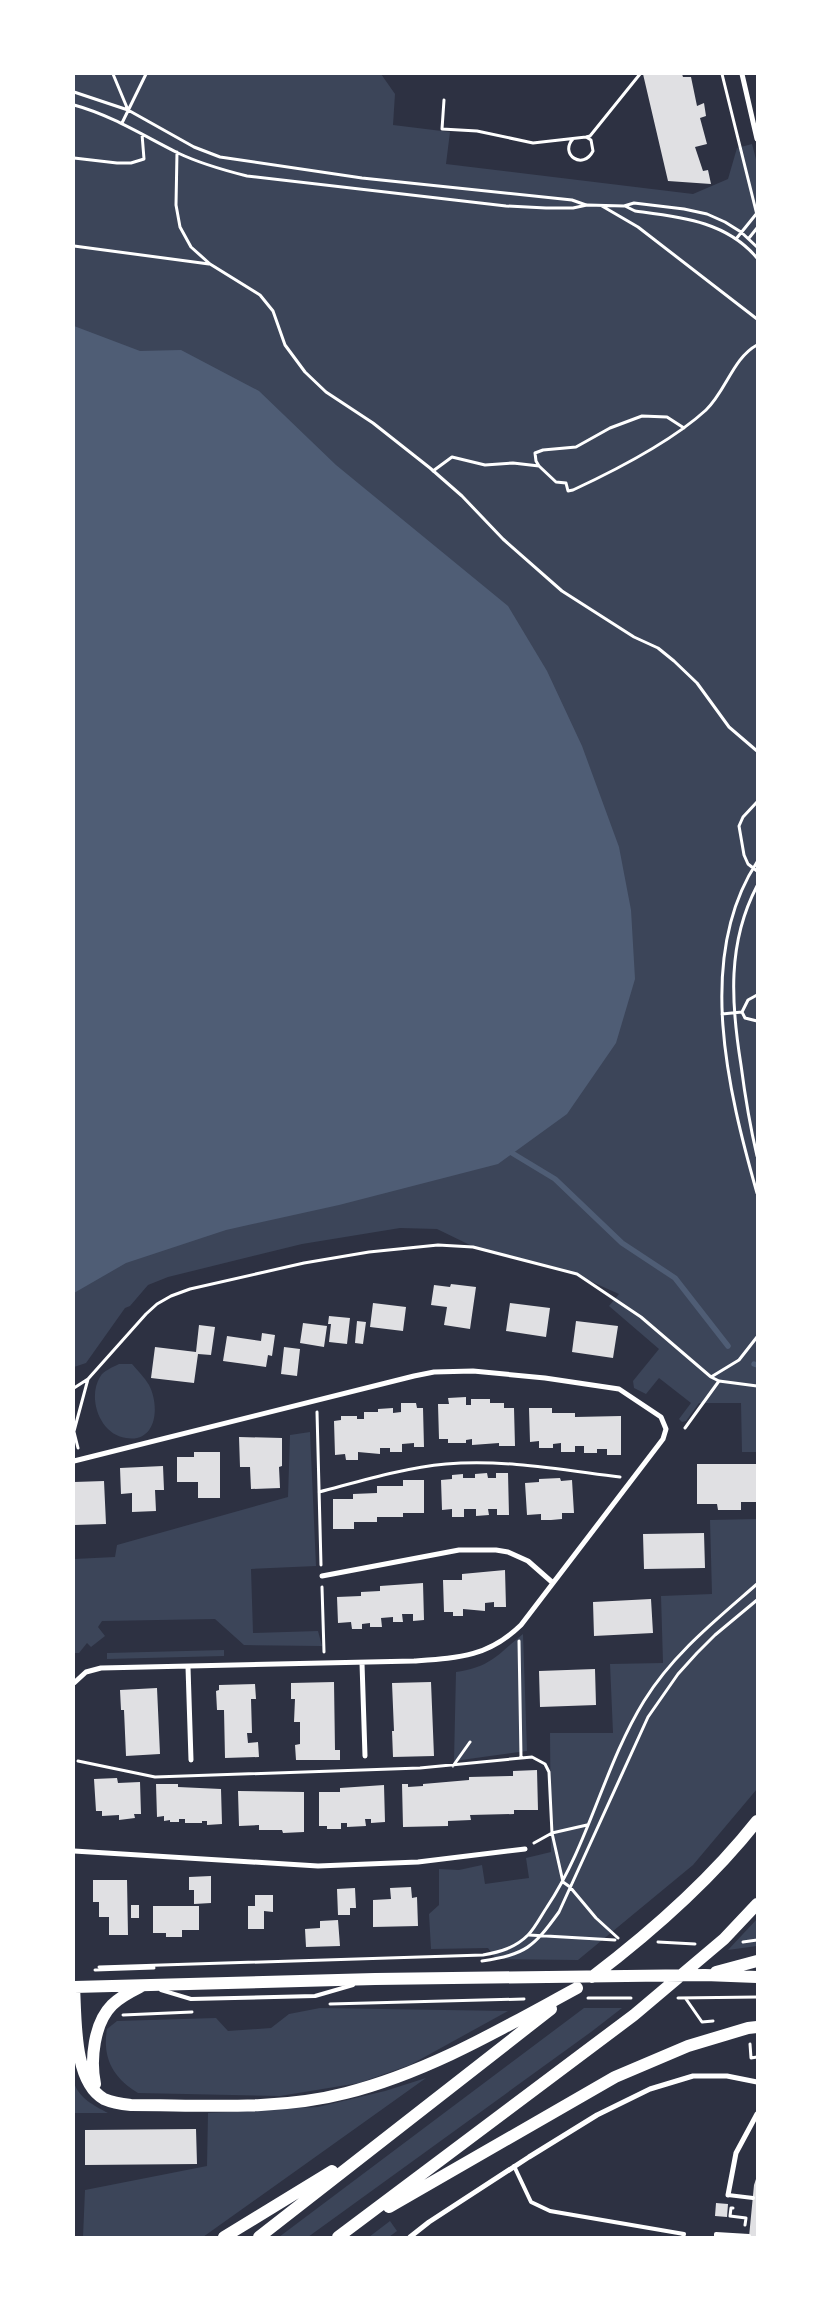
<svg xmlns="http://www.w3.org/2000/svg" width="831" height="2311" font-family="Cabin,sans-serif">
<style>
.green{fill:#3c4559}
.water{fill:#4f5d75}
.lines{fill:none;stroke-linecap:round;stroke-linejoin:round}
.stream{stroke:#4f5d75;stroke-width:5.5}
.building{fill:#e0e0e3}
.path{stroke:#fff;stroke-width:3}
.service{stroke:#fff;stroke-width:4}
.minor{stroke:#fff;stroke-width:5}
.primary{stroke:#fff;stroke-width:12}
</style>
<rect width="100%" height="100%" fill="#2d3142"/>
<!-- green -->
<path class="green" d="M74,74H381L395,94L393,125L450,132L446,164L693,194L728,179L737,148L752,144L757,163V1452H742L741,1403H699L686,1421L682,1422L679,1419L691,1403L659,1378L646,1394L634,1388L633,1381L659,1349L609,1306L619,1294L563,1269L472,1246L437,1229L400,1228L302,1244L168,1277L148,1285L130,1306L125,1308L86,1363L74,1367Z
M119,1364H132C138,1371 145,1378 149,1385C160,1406 157,1443 126,1438C100,1435 87,1398 100,1377C103,1371 113,1367 119,1364Z
M310,1432L316,1566L251,1569L253,1633L318,1631L322,1646L244,1645L215,1619L102,1621L98,1627L105,1636L91,1647L87,1643L79,1653H74V1559L115,1557L117,1545L288,1497L290,1435Z
M757,1519V1789L693,1865L578,1960L496,1959L488,1948L431,1949L429,1914L439,1905V1869L459,1870L482,1865L485,1884L529,1878L526,1858L551,1852L550,1733H613L610,1664L663,1663L661,1596L712,1594L710,1520Z
M523,1634L527,1751L454,1761L456,1672C491,1667 497,1655 523,1634Z
M224,1650V1656L107,1659V1653Z
M757,1919V1946L728,1950Z
M320,2008L508,2011L410,2065L359,2083L280,2096L138,2093C113,2078 102,2058 107,2029L117,2021L216,2018L228,2031L271,2028L289,2014Z
M584,2008H622L591,2032L308,2237H279Z
M426,2078L203,2237H83L85,2190L207,2166L208,2113L318,2107L385,2091Z
M74,2082C78,2098 95,2106 108,2113H74Z
M390,2221L397,2231L389,2237H369Z"/>
<!-- water -->
<path class="water" d="M74,326L140,351L181,350L259,391L336,465L508,606L547,671L582,746L619,847L631,910L635,979L616,1043L567,1114L498,1164L339,1205L226,1230L126,1263L74,1293Z"/>
<g class="lines">
<!-- stream -->
<path class="stream" d="M512,1153L555,1179L622,1243L675,1278L728,1346
M754,1364L757,1365"/>
</g>
<!-- building -->
<path class="building" d="M643,74H682L683,77H691L697,106L704,103L706,116L700,118L707,144L695,147L703,171L708,170L711,184L668,181Z
M451,1284L476,1287L470,1329L444,1325L447,1307L431,1305L434,1285L450,1287Z
M373,1303L406,1307L403,1331L370,1327Z
M510,1303L550,1308L546,1337L506,1331Z
M329,1316L350,1318L347,1344L329,1342L331,1324H328Z
M357,1321L366,1322L363,1344L355,1343Z
M576,1321L618,1326L613,1358L572,1352Z
M303,1323L327,1326L324,1347L300,1343Z
M199,1325L215,1327L211,1355L198,1354L194,1383L151,1378L155,1347L196,1352Z
M262,1333L275,1335L272,1356L268,1355L266,1367L223,1361L227,1336L261,1341Z
M284,1347L300,1349L297,1376L281,1374Z
M466,1397V1405H471V1399H490V1403H504V1408H514L515,1446H499V1443L472,1445V1439L466,1440V1443H448V1439H439L438,1404H449L448,1398Z
M401,1403H416L417,1408H423L424,1447H414V1443L402,1444V1452H390V1448H380V1454L358,1452V1460H346L345,1454L335,1455L334,1421L341,1420V1416H357V1419H364V1412H378V1409L393,1408V1413L401,1412Z
M529,1408H552V1413H575V1417L621,1416V1455H607V1449H597V1453H584V1446H575V1452H561V1443L553,1444V1448H539V1441L530,1442Z
M239,1437L282,1438V1466L279,1467L280,1488L251,1489L250,1467H240Z
M194,1452H220V1498H198V1482H177V1457H194Z
M697,1464H757V1502H741V1510H718L717,1504H697Z
M163,1466L164,1490H155L156,1511L132,1512V1493L121,1494L120,1468Z
M487,1473L488,1478H496V1473H508L509,1515H497V1509H488L489,1515L476,1516V1509H464V1517H452V1509L442,1510L441,1480L452,1479V1475L463,1474V1478H475V1474Z
M560,1478L561,1481L572,1480L574,1513H562V1519L551,1520H541V1514L527,1515L525,1483L539,1482V1479Z
M403,1480H424V1513H403V1517H377V1522H354V1529H333V1499H353V1494L377,1493V1486H403Z
M104,1481L106,1524L74,1525V1482Z
M704,1533L705,1568L644,1569L643,1534Z
M505,1570L506,1607H494V1602L485,1603V1611L463,1609V1616H453V1612H444L443,1580H462V1574Z
M423,1583L424,1620L413,1621V1614H402L403,1622H393V1617L381,1618L382,1627H370V1623L362,1624V1629H352L351,1622L338,1623L337,1597L361,1596V1592L380,1591V1586Z
M651,1599L653,1633L594,1636L593,1602Z
M595,1669L596,1705L540,1707L539,1671Z
M334,1682L335,1750H340V1760H296L295,1745L300,1744V1722H294L295,1699H291V1683Z
M431,1682L434,1756L393,1757L392,1731H394L392,1683Z
M255,1684L256,1699H251L252,1733H247L248,1743L258,1742L259,1757L225,1758L224,1710H217L216,1691L219,1690V1685Z
M157,1688L160,1754L126,1756L124,1710H121L120,1690Z
M537,1770L538,1810H514V1814L470,1815L471,1820L448,1821V1826L403,1827L402,1784H408V1787L423,1786V1784L469,1780V1777L513,1776V1771Z
M117,1778L118,1783L140,1782L141,1814H134L135,1818L119,1820V1815L102,1816V1811H96L94,1779Z
M156,1784H178V1787L221,1789L222,1824L207,1825V1821H202V1823H185V1819H179V1822H170V1820L164,1821V1816L157,1817Z
M384,1785L385,1822L371,1823V1819H365L366,1826L347,1827V1823H341V1829H327V1826H319V1792H340V1788Z
M238,1791L304,1792V1832L283,1833L282,1830H259V1825L239,1826Z
M211,1876V1903L194,1904V1890H189V1877Z
M93,1880H127L128,1935H109V1917H99V1902H93Z
M411,1887L412,1898L417,1897L418,1926L373,1927V1900L391,1899L390,1888Z
M355,1888L356,1908H350V1915H338L337,1889Z
M255,1895H273V1912L264,1911V1929H248V1906H255Z
M131,1905H139V1918H131Z
M153,1906H199V1930H182V1937H166V1933H153Z
M338,1920L340,1946L306,1947L305,1929L320,1928V1921Z
M196,2129L197,2164L85,2165V2130Z
M756,2179L757,2237H749L754,2185Z
M716,2203L728,2204L727,2217L715,2216Z"/>
<g class="lines">
<!-- path -->
<path class="path" d="M113,74L128,110
M722,74L757,215
M74,92L128,110L194,147L220,157L362,178L572,200L586,205
M444,100L442,129L477,131L533,143L586,137L590,136L640,74
M74,105C111,115 144,136 178,153C201,164 223,170 247,176L506,206L546,208H573L587,205L624,206L634,203L684,209L707,214L725,222L741,232L757,247
M122,123L146,74
M573,139C559,154 583,171 593,151L591,140L586,137
M177,152L176,205L180,227L191,247L210,264L260,295L273,311L285,345L305,372L326,392L373,423L430,468L462,496L503,539L562,591L634,637L658,648L674,661L697,683L729,727L757,751
M74,158L117,163H131L144,159L142,134
M602,206L638,227L757,319
M625,206L635,211C680,217 726,221 757,258
M749,238L757,228
M736,239L757,213
M74,246L209,264
M539,466L536,461L535,453L543,450L576,447L610,428L642,416L667,417L684,428
M433,471L452,457L485,465L513,463L539,466L556,482L566,483L568,491L573,490C616,470 671,442 706,410C726,391 733,358 757,345
M757,802L743,817L739,826L744,855L748,864L757,871
M757,862C695,957 728,1091 757,1193
M757,886C727,943 731,1003 741,1065C745,1096 750,1126 757,1156
M742,1012L748,1000L757,995
M742,1012L745,1018L757,1021
M722,1014L742,1012
M711,1377L739,1360L757,1337
M74,1388L88,1379L146,1314L157,1304L171,1296L190,1289L304,1263L369,1252L438,1245L473,1247L577,1274L641,1317L711,1377L719,1381L757,1386
M317,1412L321,1565
M685,1428L719,1381
M74,1431L88,1379
M74,1432L78,1448
M319,1492C361,1481 403,1468 446,1464C504,1459 563,1470 620,1477
M322,1587L324,1652
M519,1641L521,1757
M78,1761L155,1777L420,1768L532,1757L545,1764L549,1772L552,1833L563,1882L570,1887L596,1918L618,1938
M453,1766L470,1742
M534,1843L552,1833L587,1825
M529,1935L615,1940
M658,1942L695,1944
M743,1942L757,1940
M482,1961C526,1954 533,1948 559,1912L648,1717L678,1674L697,1653L715,1635L757,1600
M99,1967L483,1955C500,1952 515,1948 528,1935C535,1928 541,1916 547,1907C589,1844 604,1766 644,1701C673,1654 716,1620 757,1584
M95,1970L154,1968
M588,1998H631
M678,1998L757,1997
M686,1999L702,2022L713,2021
M330,2004L524,1999
M123,2015L192,2012
M750,2044L751,2058L757,2057
M733,2208H731L730,2216L746,2218L745,2225"/>
<!-- service -->
<path class="service" d="M161,1990L191,1999L315,1996L353,1985
M514,2166L531,2202L550,2211L684,2234L683,2237
M728,2195L753,2198
M716,2237V2234L749,2236"/>
<!-- minor -->
<path class="minor" d="M742,74L757,139
M74,1461L414,1376L434,1372L473,1371L545,1378L619,1389L661,1417L666,1429L663,1439L521,1625C488,1657 458,1658 414,1661L101,1668L86,1672L74,1683
M322,1576L459,1550H496L508,1552L528,1561L553,1583
M362,1663L365,1756
M188,1667L191,1760
M74,1851L318,1866L418,1862L525,1849
M728,2195L736,2153L757,2114
M410,2237L429,2222L529,2157L597,2115L650,2089L693,2076H727L757,2082"/>
<!-- primary -->
<path class="primary" d="M716,1972L757,1961
M592,1977C650,1933 712,1878 757,1821
M577,1988C503,2028 429,2072 346,2093C277,2111 202,2105 131,2105C121,2104 113,2103 104,2099C73,2082 76,2017 74,1987L375,1979L705,1975L757,1977
M95,2084C90,2060 94,2023 112,2005C121,1996 132,1991 142,1986
M389,2207L615,2077L688,2046L748,2028L757,2027
M224,2237L332,2171
M259,2237L551,2009
M338,2237L634,2015L724,1939L757,1904"/>
</g>
<!-- border -->
<rect width="831" height="2311" fill="none" stroke="#ffffff" stroke-width="150"/>
</svg>
